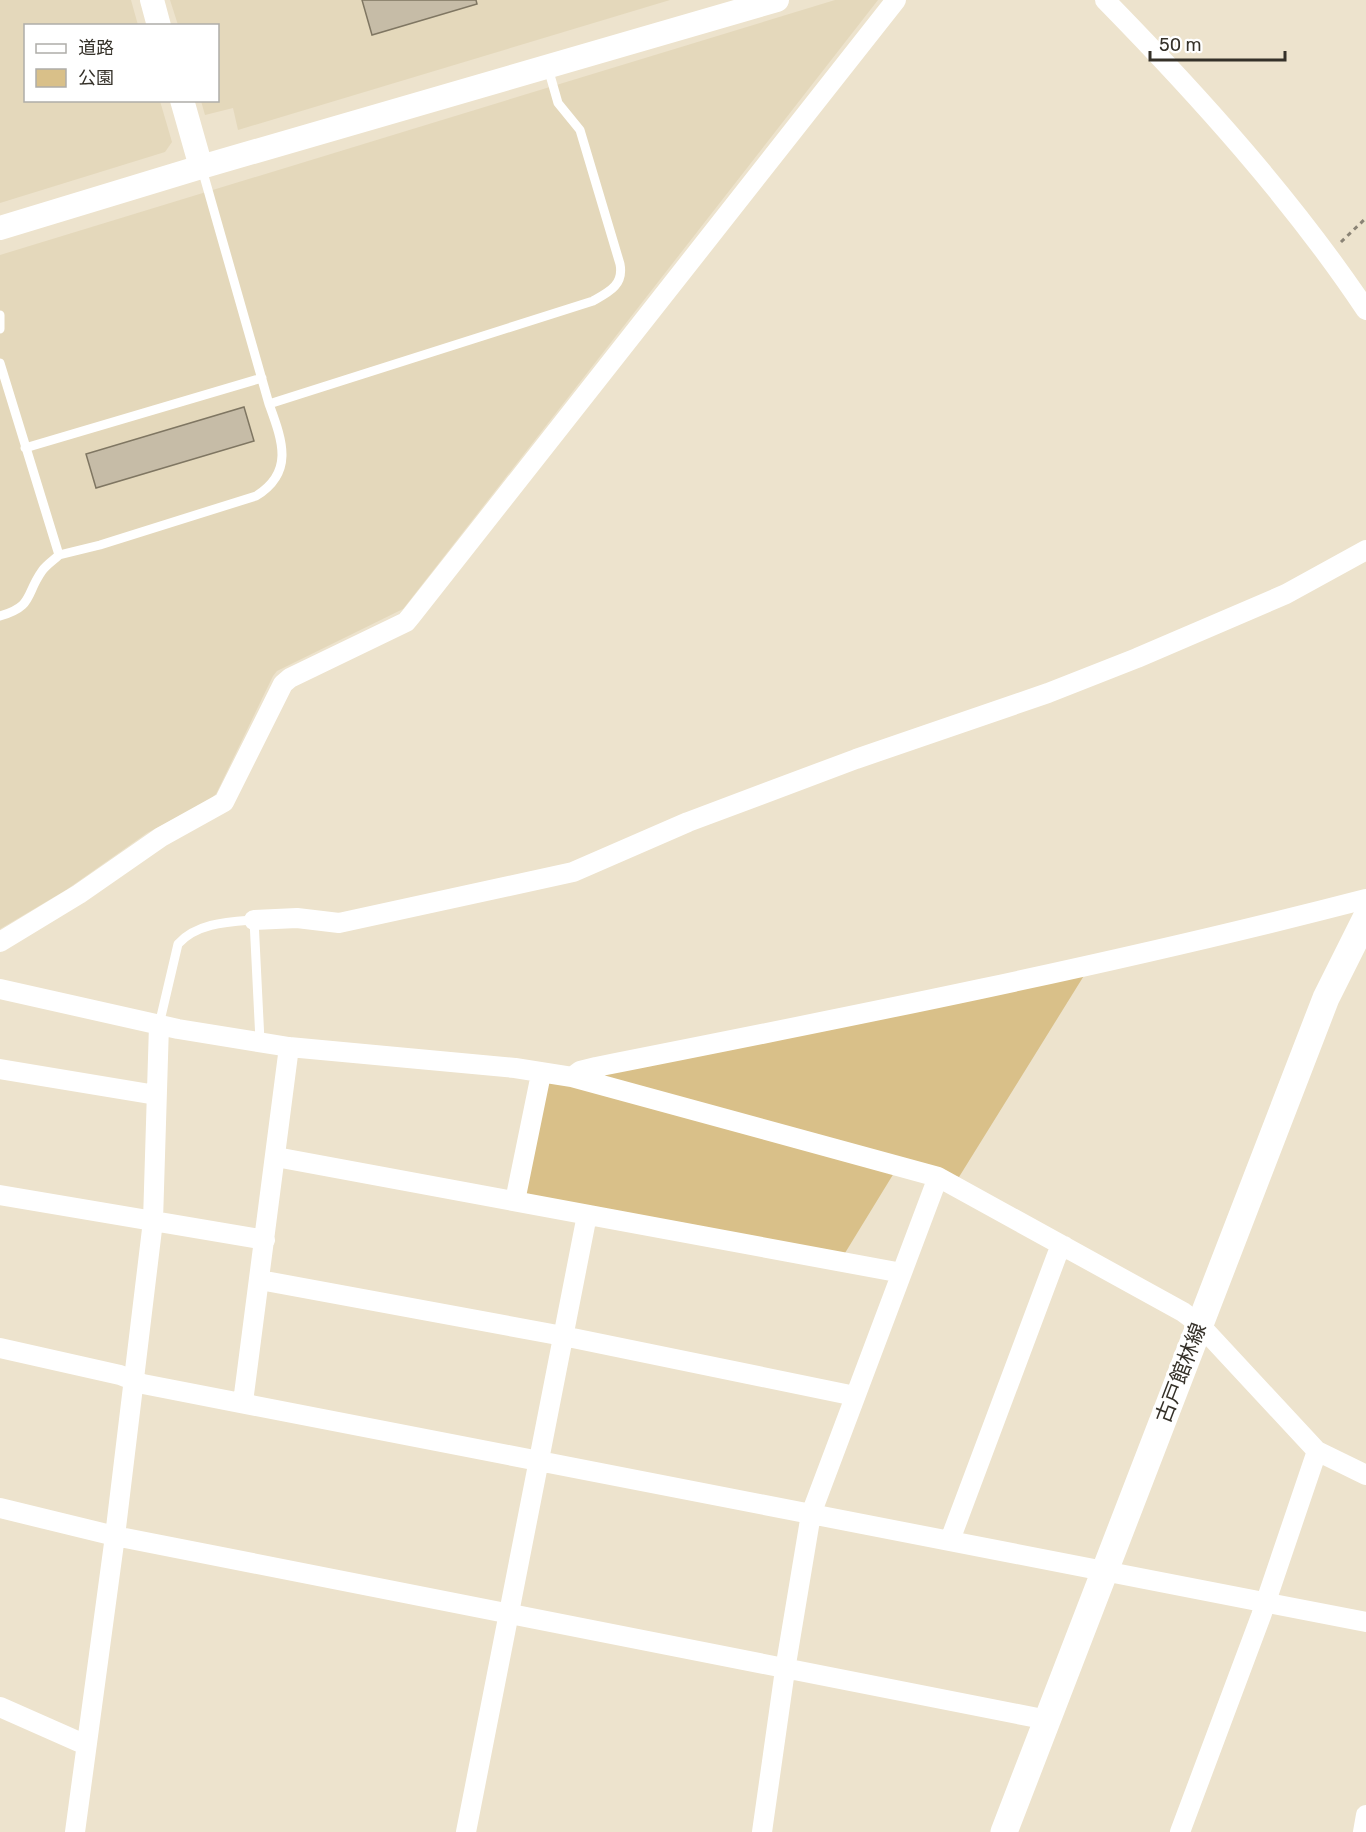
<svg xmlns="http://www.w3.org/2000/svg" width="1366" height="1832" font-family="Rubik,'Noto Sans JP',sans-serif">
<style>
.built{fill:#e4d8bb}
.green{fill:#d9c089}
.building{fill:#c6bca7;stroke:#7f7662;stroke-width:1.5}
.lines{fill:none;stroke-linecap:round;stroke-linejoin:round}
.path{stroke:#8a8375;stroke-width:3;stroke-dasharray:4.5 4.5;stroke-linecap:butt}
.service{stroke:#fff;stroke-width:9}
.minor{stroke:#fff;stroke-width:20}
.tertiary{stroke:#fff;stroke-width:24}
.secondary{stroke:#fff;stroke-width:27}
.labels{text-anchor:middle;stroke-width:6;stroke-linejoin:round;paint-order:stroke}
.street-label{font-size:21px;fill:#353129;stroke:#fff}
</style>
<rect width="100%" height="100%" fill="#ede3cd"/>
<!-- built -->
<path class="built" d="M0,0H131L138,25L26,26V100L160,101L172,142L165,152L0,203Z
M170,0H670L238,130L233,108L205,115L201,101L218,100V26L178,25Z
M835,0H878L403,609L277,671L273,676L216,794L208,801L147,833L66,890L0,929V255Z"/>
<!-- green -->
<path class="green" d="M1085,974L959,1177L592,1074Z
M549,1082L575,1085L894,1173L845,1253L521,1202Z"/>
<!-- building -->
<path class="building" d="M362,0H476L477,4L372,35Z
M244,407L254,441L96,488L86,454Z"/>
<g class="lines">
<!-- path -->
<path class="path" d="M1341,242L1366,218"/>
<!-- service -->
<path class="service" d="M202,169L269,404L593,301C609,292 624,285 620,264L580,130L558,103L548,68
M0,315V329
M0,363L59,555C54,560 46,565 42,571C25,595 34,606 0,616
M25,448L262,378
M59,555L100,545L256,496C295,472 282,440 269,404
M159,1025L178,944C197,923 228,922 254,920L260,1041"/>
<!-- minor -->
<path class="minor" d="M1105,0C1198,95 1292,199 1366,310
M254,920L297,918L339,923L573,872L688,822L856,759L1048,693L1137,658L1286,594L1366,550
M0,942L79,894L161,837L224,802L283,684L290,678L406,622L411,616L896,0
M0,989L178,1029L289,1047L515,1068L572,1077L938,1177L1183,1312L1199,1324L1317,1451L1366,1475
M0,1069L156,1095
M572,1077L580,1071L596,1067C854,1016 1111,965 1366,899
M276,1157L902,1273
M0,1195L265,1240
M515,1201L541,1074
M260,1280L563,1336L855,1396
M0,1348L120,1375L143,1384L1366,1622
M243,1402L289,1047
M0,1508L115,1536L1048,1720
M950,1540L1057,1255L1064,1246
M0,1707L86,1745
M75,1832L115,1536L153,1221L159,1025
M466,1832L587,1215
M762,1832L785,1670L811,1514L938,1177
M1180,1832L1261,1616L1317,1451
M1363,1832L1366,1815"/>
<!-- tertiary -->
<path class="tertiary" d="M152,0L159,26
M182,100L201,167
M0,228L201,167L777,0"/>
<!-- secondary -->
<path class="secondary" d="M1004,1832L1326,998L1366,918"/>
</g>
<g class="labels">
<!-- street labels -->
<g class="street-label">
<text transform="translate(1181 1373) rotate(-69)" y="7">古戸館林線</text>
</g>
</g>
<!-- legend -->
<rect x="24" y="24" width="195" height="78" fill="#ffffff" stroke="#aeada9" stroke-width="1.5"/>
<rect x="36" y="44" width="30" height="9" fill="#ffffff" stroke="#aeada9" stroke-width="1.5"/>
<text x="78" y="54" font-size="18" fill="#353129">道路</text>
<rect x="36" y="69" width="30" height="18" fill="#d9c089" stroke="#aeada9" stroke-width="1.5"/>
<text x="78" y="84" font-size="18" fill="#353129">公園</text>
<!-- scale -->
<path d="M1150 51v9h135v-9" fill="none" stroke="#353129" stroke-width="3"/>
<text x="1159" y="51" font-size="18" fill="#353129" stroke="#ffffff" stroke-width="4.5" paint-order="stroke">50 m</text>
</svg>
